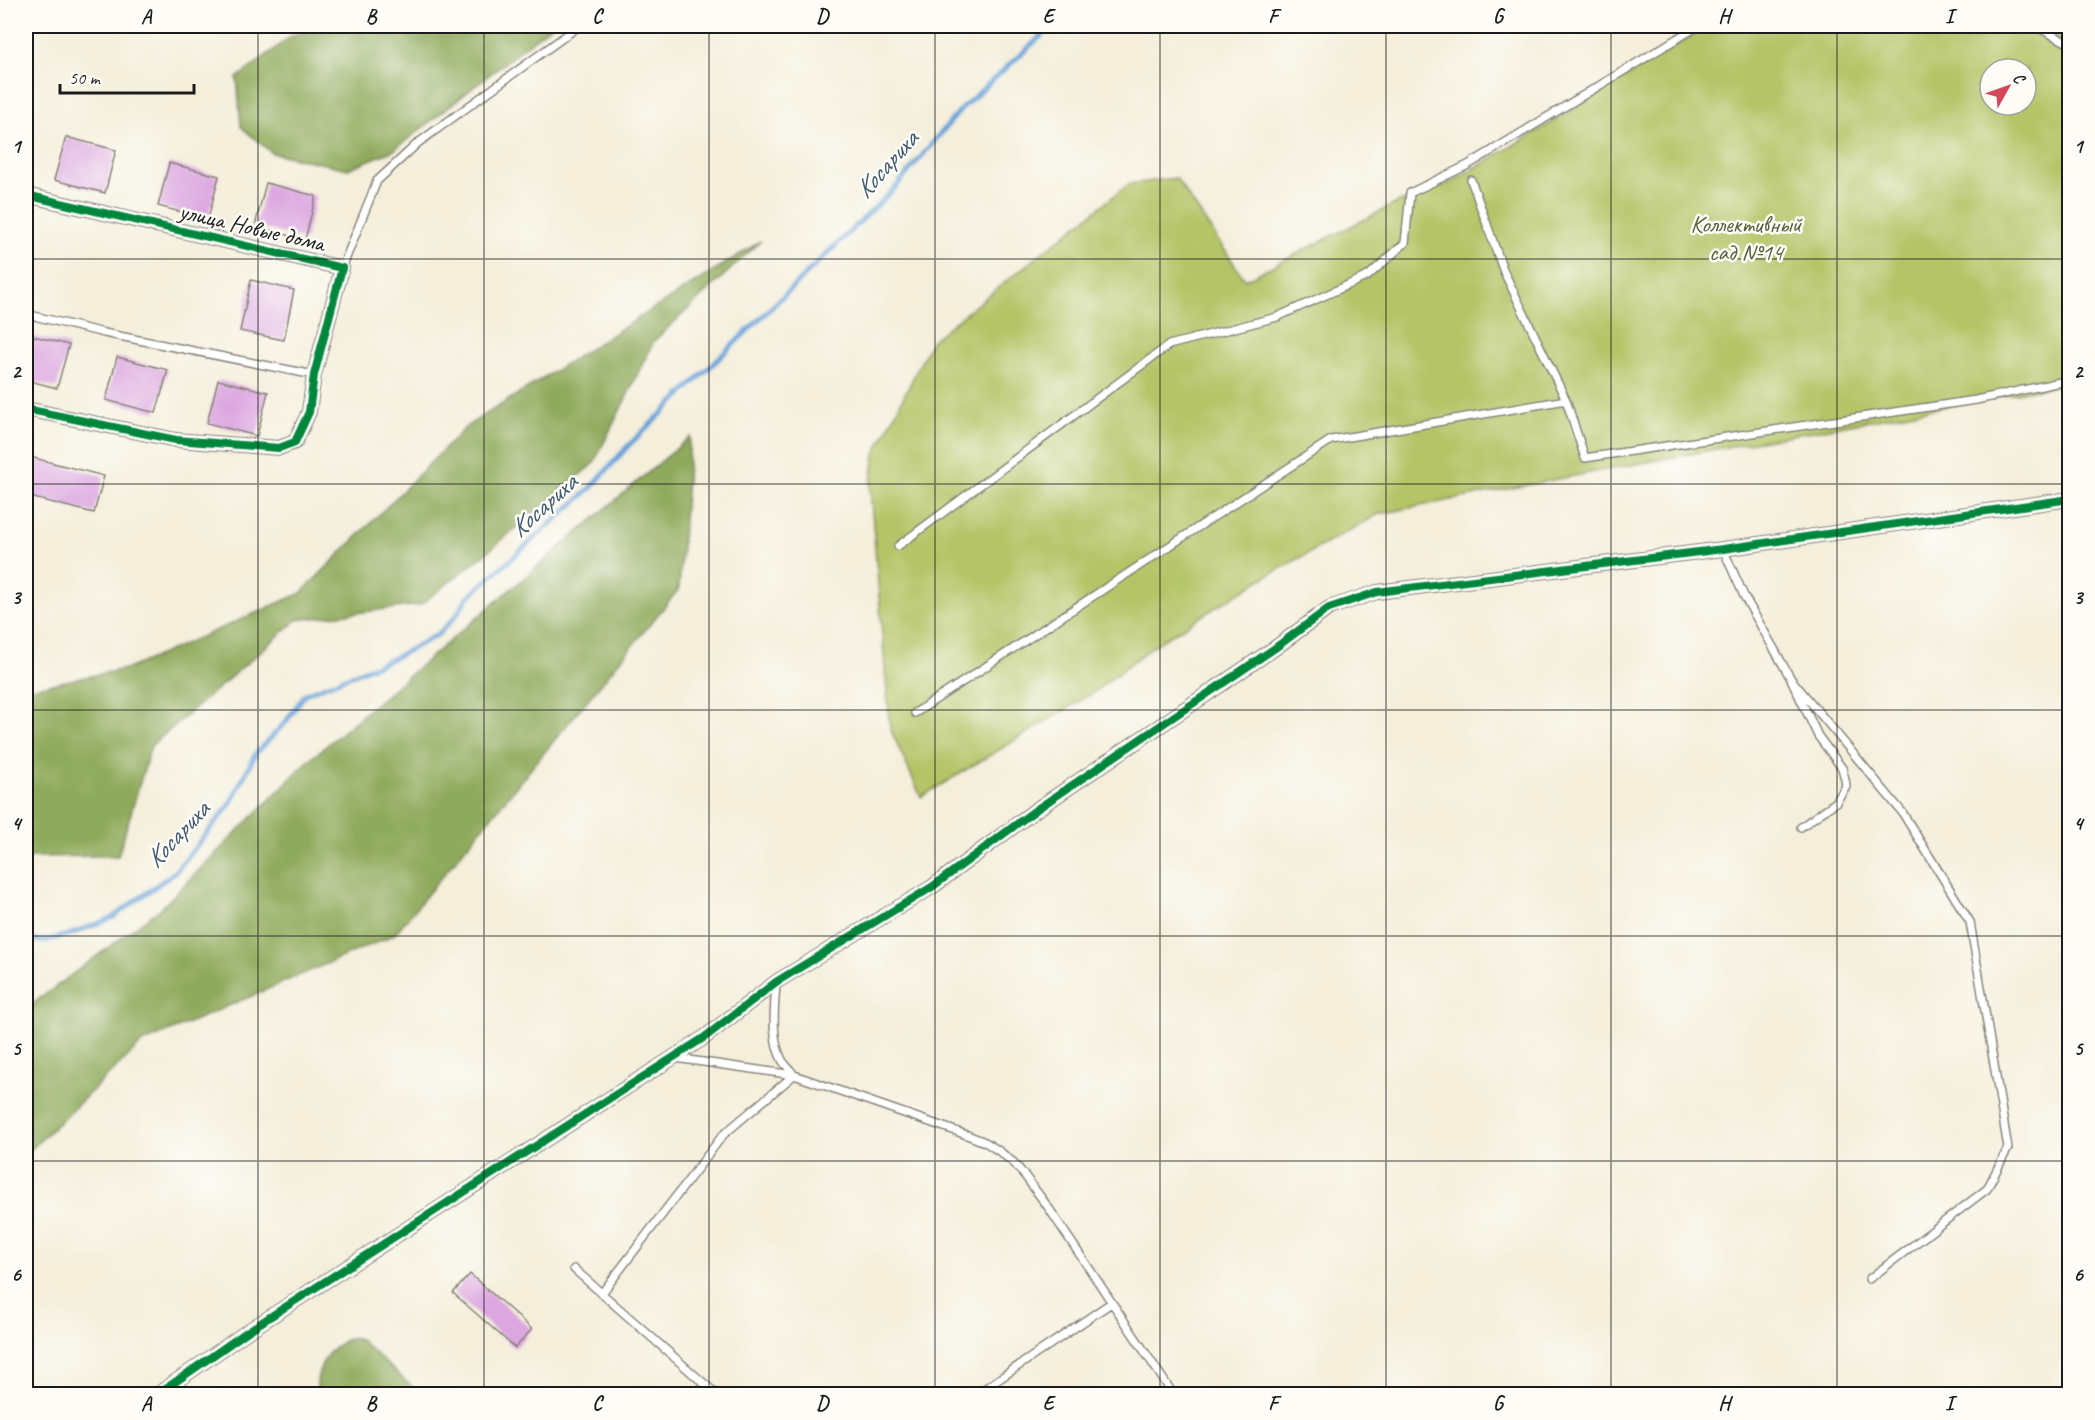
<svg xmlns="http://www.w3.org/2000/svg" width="2095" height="1420" font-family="Caveat,sans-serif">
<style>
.green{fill:#b4c466;stroke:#687041;stroke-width:1.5;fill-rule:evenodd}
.forest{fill:#8faa5b;stroke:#56633c;stroke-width:1.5}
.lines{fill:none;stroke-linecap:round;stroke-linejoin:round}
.stream{stroke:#69a3d9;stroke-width:5}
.building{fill:#dca6e0}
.service-casing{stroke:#88857b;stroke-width:10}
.minor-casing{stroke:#88857b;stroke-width:16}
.service{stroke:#fff;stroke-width:7}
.minor{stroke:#fff;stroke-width:14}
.rail-casing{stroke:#1c1c1c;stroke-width:7}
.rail{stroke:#fdfcf7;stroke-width:4.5;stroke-dasharray:14;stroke-linecap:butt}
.cycleway-casing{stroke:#fdfcf7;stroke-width:11}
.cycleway{stroke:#00873e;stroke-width:8}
.grid{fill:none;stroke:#1c1c1c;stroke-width:1.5;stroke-opacity:0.55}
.labels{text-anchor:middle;stroke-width:5;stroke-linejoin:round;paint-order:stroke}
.park-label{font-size:24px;fill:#595f3a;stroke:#fdfcf7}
.street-label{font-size:24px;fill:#1c1c1c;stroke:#fdfcf7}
.water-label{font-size:26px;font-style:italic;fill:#3f5971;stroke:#fdfcf7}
.neatline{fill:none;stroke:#1c1c1c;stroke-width:2}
.grid-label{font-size:20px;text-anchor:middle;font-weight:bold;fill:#1c1c1c}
</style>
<rect width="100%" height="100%" fill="#fdfcf7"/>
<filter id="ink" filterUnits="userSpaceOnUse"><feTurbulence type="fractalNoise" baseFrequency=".0167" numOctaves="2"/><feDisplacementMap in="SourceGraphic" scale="12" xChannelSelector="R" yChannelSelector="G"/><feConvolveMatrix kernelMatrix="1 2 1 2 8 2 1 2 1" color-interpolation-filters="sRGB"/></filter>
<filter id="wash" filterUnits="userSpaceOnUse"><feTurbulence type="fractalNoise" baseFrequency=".008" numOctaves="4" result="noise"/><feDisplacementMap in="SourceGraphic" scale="24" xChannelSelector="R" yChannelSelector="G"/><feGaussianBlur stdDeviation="1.35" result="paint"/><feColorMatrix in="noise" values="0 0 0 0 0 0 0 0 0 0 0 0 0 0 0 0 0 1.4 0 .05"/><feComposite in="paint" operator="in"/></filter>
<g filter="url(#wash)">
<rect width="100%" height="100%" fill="#f4eeda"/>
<!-- green -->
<path class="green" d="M1707,26H2069V383L1589,473L1379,514L1260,580L1153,646L1093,693L921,797L890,728L870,488L875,454L932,340L1129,184L1176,178L1245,280L1395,204L1449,183L1536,132ZM1990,69H2026V105H1990Z"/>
<!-- forest -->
<path class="forest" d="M330,26H551L394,150L348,169L272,153L241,127L237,78L293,35Z
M761,241L654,341L594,463L484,555L420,605L297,620L151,746L118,856L26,857V689L130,668L301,593L467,426Z
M690,437L679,589L394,935L142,1043L26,1154V1009L161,908L307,762Z
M350,1338L360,1340L420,1394H317C315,1369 326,1348 350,1338Z"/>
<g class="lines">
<!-- stream -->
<path class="stream" d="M26,940L44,941L71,934L112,918L175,872L229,806L256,753L285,723L305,694L394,658L437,635L456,616L467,598L590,489L628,446L895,188L962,108L1052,26"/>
</g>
<g id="blocks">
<!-- building -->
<path class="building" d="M66,137L116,150L105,193L54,180Z
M169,163L219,176L208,219L158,206Z
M266,183L316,196L305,240L255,226Z
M251,280L294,290L284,340L240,331Z
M26,334L69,345L57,388L26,380Z
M117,357L168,370L156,413L106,400Z
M218,380L268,392L257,436L207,423Z
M26,456L104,476L94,513L26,496Z
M470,1274L532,1329L515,1348L453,1293Z"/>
</g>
</g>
<g filter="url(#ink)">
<use href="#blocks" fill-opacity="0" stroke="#88857b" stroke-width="1.5"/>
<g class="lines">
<!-- service casing -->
<g class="service-casing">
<path id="service" d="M840,26L848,28
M2035,26L2070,44
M1471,180L1504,272L1566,400L1585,458L1976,400L2070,380
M342,268L377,181L418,143L579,26
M26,314L104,333L314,375
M898,546L1169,345L1277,317L1368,276L1405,243L1410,193L1468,165L1698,26
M1723,549L1744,596L1791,679L1818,736L1842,768L1845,779L1846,786L1836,802L1801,827
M1791,679L1902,812L1970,922L2008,1148L1987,1189L1869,1279
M915,713L1331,440L1566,400
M675,1058L794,1075L967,1135L985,1142L999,1151L1014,1163L1025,1176L1048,1207L1173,1394
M574,1269L716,1394
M602,1293L723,1135L794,1075C791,1070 785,1065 782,1060C770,1037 775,1006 776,982
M977,1394L1111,1303"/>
</g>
<!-- minor casing -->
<g class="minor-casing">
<path id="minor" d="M26,195L342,268L314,375L309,412L295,442L279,448L176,440L26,409
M158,1394L248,1331L705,1037L776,982L932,887L1037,809L1275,648L1329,608L1377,592L1723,549L2070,499"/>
</g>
<!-- service -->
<use href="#service" class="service"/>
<!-- minor -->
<use href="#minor" class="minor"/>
<!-- rail casing -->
<g class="rail-casing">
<path id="rail" d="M2066,1394L2070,1393"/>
</g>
<!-- rail -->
<use href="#rail" class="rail"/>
<!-- cycleway casing -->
<g class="cycleway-casing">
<path id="cycleway" d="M26,195L342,268L314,375L309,412L295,442L279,448L176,440L26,409
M158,1394L248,1331L705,1037L776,982L932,887L1037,809L1275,648L1329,608L1377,592L1723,549L2070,499"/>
</g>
<!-- cycleway -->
<use href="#cycleway" class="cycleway"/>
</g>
</g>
<!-- grid -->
<path class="grid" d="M258,26V1394M484,26V1394M709,26V1394M935,26V1394M1160,26V1394M1386,26V1394M1611,26V1394M1837,26V1394M26,259H2070M26,484H2070M26,710H2070M26,936H2070M26,1161H2070"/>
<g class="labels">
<!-- park labels -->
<g class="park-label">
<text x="1746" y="232">Коллективный<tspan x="1746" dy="28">сад №14</tspan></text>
</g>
<!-- street labels -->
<g class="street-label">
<text transform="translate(252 227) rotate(13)" y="8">улица Новые дома</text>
</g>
<!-- water labels -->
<g class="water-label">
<text transform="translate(886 164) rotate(-48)" y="9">Косариха</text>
<text transform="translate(543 505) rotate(-42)" y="9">Косариха</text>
<text transform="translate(177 834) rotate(-47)" y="9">Косариха</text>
</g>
</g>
<!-- margin -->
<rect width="2095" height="1420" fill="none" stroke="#fdfcf7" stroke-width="66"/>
<!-- north arrow -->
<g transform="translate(2008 87) rotate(50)"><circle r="28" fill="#fdfcf7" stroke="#a3a29f" stroke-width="1.5"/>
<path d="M0-4.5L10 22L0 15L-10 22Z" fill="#d1495b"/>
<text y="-9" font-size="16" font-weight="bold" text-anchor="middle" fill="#1c1c1c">С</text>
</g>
<!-- scale -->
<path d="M60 84v9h134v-9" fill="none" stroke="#1c1c1c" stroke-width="3"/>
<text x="69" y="84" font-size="18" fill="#1c1c1c" stroke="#fdfcf7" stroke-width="4.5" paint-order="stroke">50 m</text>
<rect x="33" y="33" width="2029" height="1354" class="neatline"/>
<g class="grid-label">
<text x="146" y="23">A</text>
<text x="371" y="23">B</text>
<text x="597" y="23">C</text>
<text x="822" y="23">D</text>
<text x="1048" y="23">E</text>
<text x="1273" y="23">F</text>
<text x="1498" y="23">G</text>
<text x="1724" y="23">H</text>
<text x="1949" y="23">I</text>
<text x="16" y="153">1</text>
<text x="2078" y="153">1</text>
<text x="16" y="378">2</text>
<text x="2078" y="378">2</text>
<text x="16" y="604">3</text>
<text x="2078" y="604">3</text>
<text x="16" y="830">4</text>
<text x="2078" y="830">4</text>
<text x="16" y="1055">5</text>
<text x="2078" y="1055">5</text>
<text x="16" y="1281">6</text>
<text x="2078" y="1281">6</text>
<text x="146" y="1410">A</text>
<text x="371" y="1410">B</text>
<text x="597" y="1410">C</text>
<text x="822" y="1410">D</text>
<text x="1048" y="1410">E</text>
<text x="1273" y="1410">F</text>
<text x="1498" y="1410">G</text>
<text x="1724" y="1410">H</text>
<text x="1949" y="1410">I</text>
</g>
</svg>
